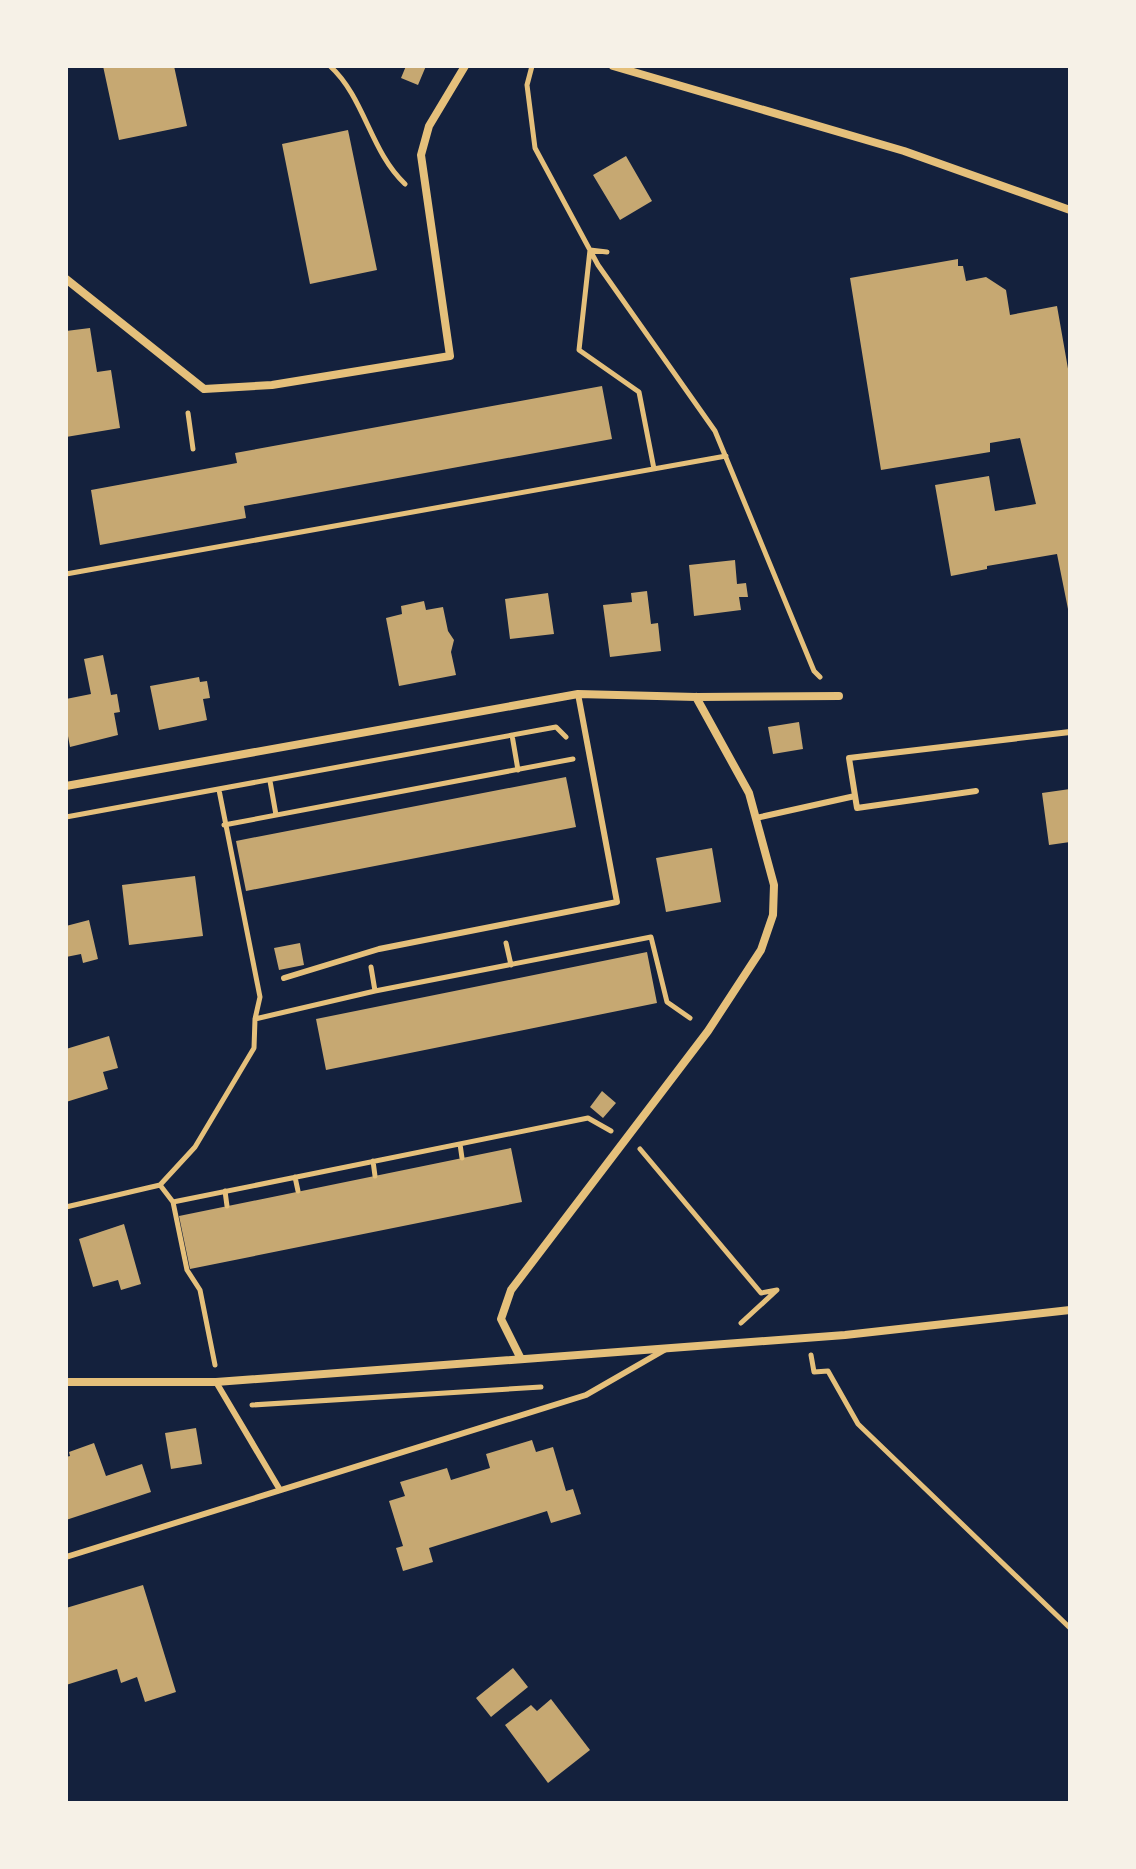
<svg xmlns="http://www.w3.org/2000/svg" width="1136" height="1869" font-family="'Open Sans',sans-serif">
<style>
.building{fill:#c6a872}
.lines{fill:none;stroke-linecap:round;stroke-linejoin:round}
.path{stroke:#e5c07b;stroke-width:5}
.service{stroke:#e5c07b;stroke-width:6}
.minor{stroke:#e5c07b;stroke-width:8}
</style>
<rect width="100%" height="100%" fill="#14213d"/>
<!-- building -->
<path class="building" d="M103,66H174L187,126L119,140Z
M406,66H426L418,85L401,78Z
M348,130L377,270L310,284L282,144Z
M626,156L652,201L620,220L593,175Z
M958,259V266H963L966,281L986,277L1006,290L1010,315L1057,306L1070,380V619L1057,554L987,566V569L951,576L935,485L989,476L995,511L1036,504L1020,438L990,443V452L881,470L850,278Z
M90,328L97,372L111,370L120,428L66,437V331Z
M602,386L612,439L244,506L246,518L100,545L91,490L237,463L235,453Z
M735,560L737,584L746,583L748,597H739L741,610L694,616L689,565Z
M647,591L651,624L658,623L661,651L610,657L603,605L632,602L631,593Z
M548,593L554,634L510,639L505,599Z
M424,601L426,610L443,607L448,631L454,640L451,652L456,675L399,686L386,618L402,614L401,606Z
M103,655L111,695L117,694L120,712L114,713L118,735L70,747L66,725V699L91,694L84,659Z
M199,677L200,682L207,681L210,698L203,699L207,720L159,730L150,686Z
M799,722L803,749L773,754L768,727Z
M566,777L576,827L246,891L236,841Z
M1070,789V842L1049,845L1042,793Z
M712,848L721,902L666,912L656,858Z
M195,876L203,936L129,945L122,885Z
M89,920L98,959L83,963L81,954L66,957V926Z
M300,943L304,965L279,970L274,948Z
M647,952L657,1003L326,1070L316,1019Z
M109,1036L118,1068L103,1072L108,1089L66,1102V1049Z
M602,1091L616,1103L603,1118L590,1107Z
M511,1148L522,1202L190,1269L179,1216Z
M124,1224L141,1284L121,1290L118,1280L93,1287L79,1239Z
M196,1428L202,1464L171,1469L165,1433Z
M532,1440L536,1452L553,1447L566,1491L573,1489L581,1514L551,1523L547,1511L429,1548L433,1562L403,1571L396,1548L403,1546L389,1501L405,1496L400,1482L447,1468L451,1480L490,1468L486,1454Z
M94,1443L106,1476L142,1464L151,1492L66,1520V1457L70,1456L69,1452Z
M143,1585L176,1692L145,1702L137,1677L121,1683L117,1669L66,1685V1608Z
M513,1668L528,1687L491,1717L476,1698Z
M551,1699L590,1750L548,1783L505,1725L531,1705L537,1711Z"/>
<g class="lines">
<!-- path -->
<path class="path" d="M330,66C365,98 370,151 405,184
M532,66L527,85L535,148L598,265L715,431L814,671L820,677
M607,252L590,250L579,350L639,392L654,469
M188,413L193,449
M66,574L726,456
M512,735L518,770
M270,781L276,815
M66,817L556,727L566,737
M224,825L573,759
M506,943L511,965
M371,967L375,991L651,937L667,1002L690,1018
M255,1019L375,991
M460,1144L462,1158
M640,1149L761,1293L777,1290L741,1323
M373,1161L375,1176
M295,1177L298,1191
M225,1191L227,1206
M173,1202L588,1118L611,1131
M66,1207L160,1185
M811,1355L814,1372L828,1371L858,1424L1070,1628
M215,1365L200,1290L187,1270L173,1202L160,1185L195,1147L254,1048L255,1019L260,997L219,790
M252,1405L541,1387"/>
<!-- service -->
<path class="service" d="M976,791L857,808L849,758L1070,732
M756,818L855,796
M284,978L379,949L617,902L578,694
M216,1382L280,1490
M66,1557L586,1395L666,1349"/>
<!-- minor -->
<path class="minor" d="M613,66L904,151L1070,210
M66,279L204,389L272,385L450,356L421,155L429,126L465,66
M66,786L578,694L696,697L839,696
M521,1359L501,1319L511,1290L708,1031L761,950L773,915L774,885L749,793L696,697
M66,1382H216L845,1335L1070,1310"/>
</g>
<!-- border -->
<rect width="1136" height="1869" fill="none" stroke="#f6f1e7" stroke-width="136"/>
</svg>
